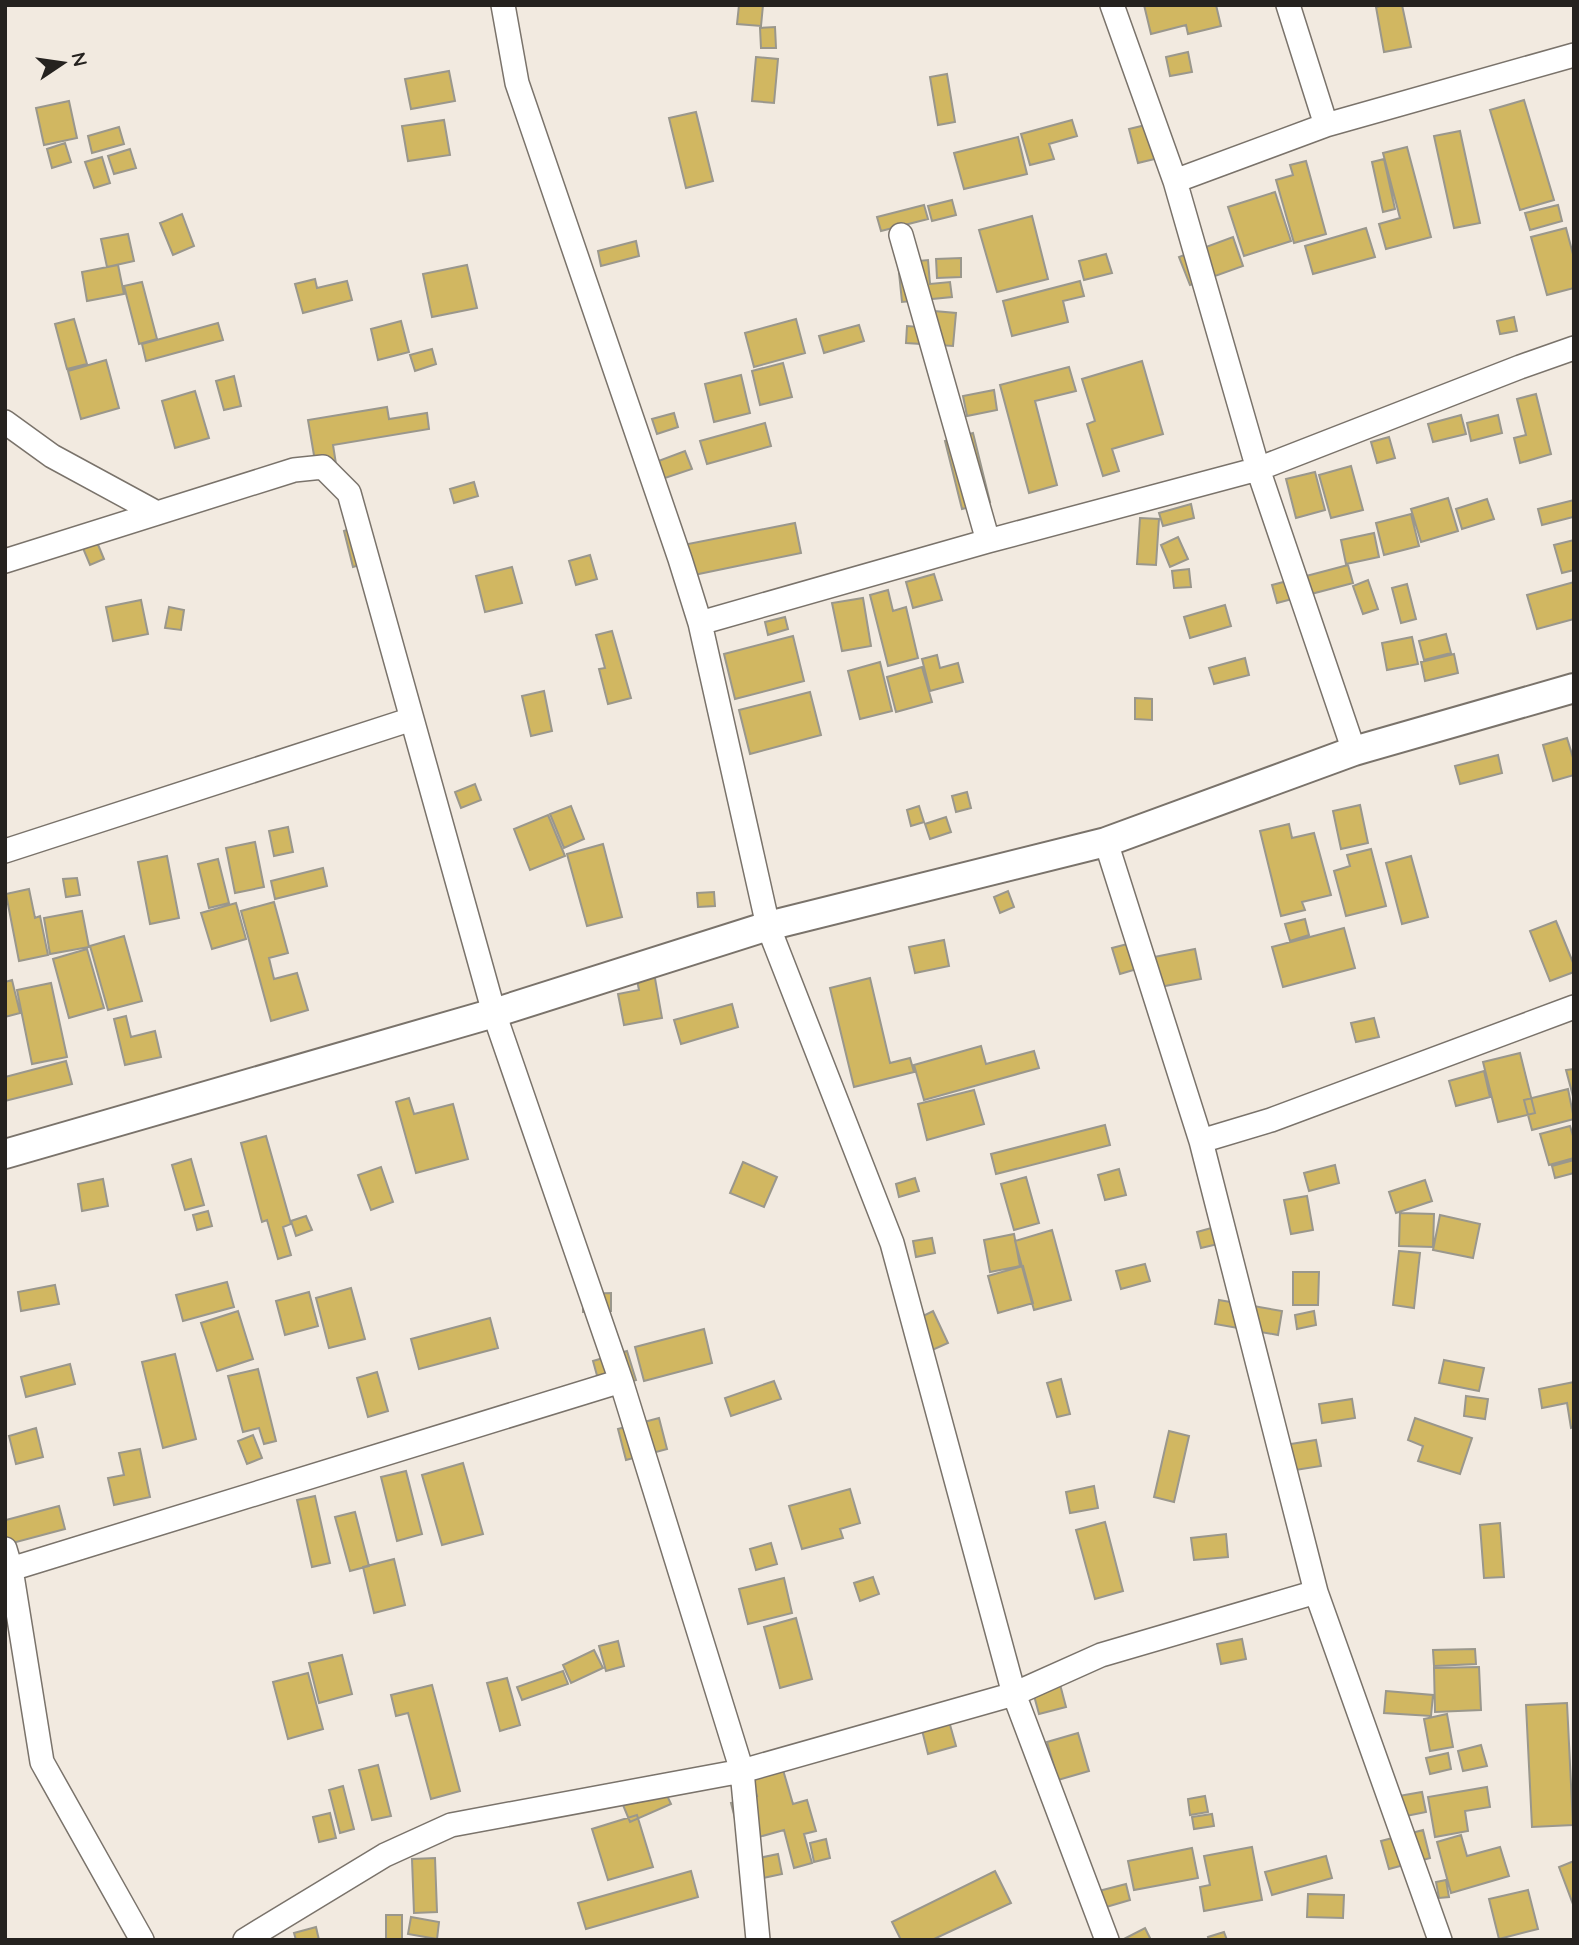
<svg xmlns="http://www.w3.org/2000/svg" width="1579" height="1945" font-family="Quicksand,sans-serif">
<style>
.building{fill:#d1b761;stroke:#9a978c;stroke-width:2}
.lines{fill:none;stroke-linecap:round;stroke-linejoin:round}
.minor-casing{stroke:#7a736b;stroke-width:26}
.tertiary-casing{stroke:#7a736b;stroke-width:32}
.minor{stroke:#fff;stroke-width:23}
.tertiary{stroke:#fff;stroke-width:28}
</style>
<rect width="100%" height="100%" fill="#f2eae0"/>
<!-- building -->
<path class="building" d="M739,5H763L761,26L737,24Z
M1144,5H1216L1221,26L1188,34L1186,25L1151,34Z
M1385,5H1402L1411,47L1384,52L1376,7Z
M775,27L776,48H761L760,28Z
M1188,52L1192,72L1170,76L1166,57Z
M756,57L778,59L774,103L752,101Z
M449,71L455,101L411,109L405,79Z
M947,74L955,122L938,125L930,77Z
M1524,100L1554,200L1520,210L1490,110Z
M69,101L77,138L44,145L36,108Z
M696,112L713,181L686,188L669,118Z
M444,120L450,155L408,161L402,126Z
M1072,120L1077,136L1049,144L1054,159L1030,165L1021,134Z
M1158,122L1167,156L1138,163L1129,129Z
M119,127L124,144L92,153L88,136Z
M1460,131L1480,223L1454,228L1434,136Z
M1018,137L1027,174L964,189L954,153Z
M65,143L71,162L52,168L47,149Z
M1407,147L1431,237L1386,249L1379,224L1400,218L1383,153Z
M130,149L136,168L114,174L108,156Z
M102,157L110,183L94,188L85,162Z
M1384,159L1395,209L1383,212L1372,162Z
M1306,161L1326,234L1294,243L1276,180L1293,175L1290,165Z
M1275,192L1291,241L1244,256L1228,207Z
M952,200L956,215L932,221L928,206Z
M924,205L928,219L881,231L877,217Z
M1558,205L1562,221L1530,230L1525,213Z
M182,214L194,246L173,255L160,223Z
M1032,216L1048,279L997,292L979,230Z
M1366,228L1375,257L1313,274L1305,246Z
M1566,228L1574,258V288L1547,295L1531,237Z
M128,234L134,261L107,267L101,239Z
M1233,237L1243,266L1190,285L1179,257Z
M636,241L639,256L601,266L598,251Z
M1106,254L1112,273L1084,280L1079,261Z
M961,258V277L937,278L936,259Z
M928,260L930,284L950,282L952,297L902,302L898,263Z
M118,265L124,294L87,301L82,272Z
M467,265L477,308L432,317L423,274Z
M315,279L317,288L347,281L352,300L303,313L295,284Z
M1080,281L1084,296L1063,301L1068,322L1012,336L1003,301Z
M142,282L157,339L139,344L124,286Z
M934,311L956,313L953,346L906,343L907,326L933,328Z
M1514,317L1517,331L1500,334L1497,321Z
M74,319L87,364L67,369L55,324Z
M796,319L805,353L754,367L745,333Z
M401,321L409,352L378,360L371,329Z
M218,323L223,340L146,361L142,344Z
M859,325L864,341L824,353L819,336Z
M432,349L436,364L415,371L410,355Z
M106,360L119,408L81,419L68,371Z
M1142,361L1163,434L1112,449L1119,471L1103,476L1087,424L1095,421L1082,379Z
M783,363L792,397L760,405L752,371Z
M1069,367L1076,391L1035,401L1057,485L1029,493L1000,385Z
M741,375L750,413L714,422L705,384Z
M234,376L241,406L224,410L216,381Z
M994,390L997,410L967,416L963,396Z
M195,391L209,438L175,448L162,401Z
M1536,394L1551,454L1520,463L1514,438L1526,435L1517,399Z
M387,407L389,419L427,413L429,429L333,445L336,464L316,467L308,420Z
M674,413L678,427L657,434L652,419Z
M1461,415L1466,434L1433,442L1428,424Z
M1498,415L1502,433L1471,441L1467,423Z
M765,423L771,446L707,464L700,441Z
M973,433L990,502L962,509L945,441Z
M1389,437L1395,458L1377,463L1371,442Z
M685,451L692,469L659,480L653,463Z
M1351,466L1363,510L1331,518L1319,475Z
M1315,472L1325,510L1296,518L1286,479Z
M474,482L478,496L454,503L450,489Z
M1448,498L1458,531L1421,542L1411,509Z
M1487,499L1494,519L1462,529L1456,509Z
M1574,500V520L1573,517L1542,525L1538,509Z
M1191,504L1194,518L1163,526L1159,513Z
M1411,514L1419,546L1384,555L1376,523Z
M1140,518L1159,519L1156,565L1137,564Z
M795,523L801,553L689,576L683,545Z
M360,526L370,562L353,567L344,531Z
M1374,533L1379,557L1346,564L1341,540Z
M94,535L104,559L90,565L80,541Z
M1178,537L1188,559L1170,567L1161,545Z
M1574,540V570L1562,573L1554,545Z
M590,555L597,579L576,585L569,561Z
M1348,565L1353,583L1277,603L1272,585Z
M512,567L522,603L485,612L476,576Z
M1189,569L1191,587L1174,588L1172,571Z
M934,574L942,600L913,608L906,582Z
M1368,580L1378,609L1363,614L1353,586Z
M1574,582V619L1537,629L1527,595Z
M1407,584L1416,619L1401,623L1392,588Z
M888,590L893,611L906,607L918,658L888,666L870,595Z
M863,598L871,646L842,651L832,603Z
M141,600L148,634L113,641L106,607Z
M1225,605L1231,626L1190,638L1184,617Z
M169,607L184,610L181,630L165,628Z
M785,617L788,629L768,635L765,622Z
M612,631L631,698L608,704L599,669L605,668L596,635Z
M1446,634L1451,653L1424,660L1419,641Z
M793,636L804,681L735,699L724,654Z
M1412,637L1418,664L1387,670L1382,643Z
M1454,654L1458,673L1425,681L1421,662Z
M937,655L940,668L958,663L963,682L930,691L922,659Z
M1245,658L1249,675L1214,684L1209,668Z
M880,662L892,711L860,719L848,671Z
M922,667L932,702L896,712L887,677Z
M544,691L552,731L531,736L522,696Z
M810,692L821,735L750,754L739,710Z
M1135,698L1152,699V720L1135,719Z
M1567,738L1574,761V775L1553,781L1543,745Z
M1498,755L1502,773L1460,784L1455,766Z
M475,784L481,800L461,808L455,792Z
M967,792L971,808L956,812L952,796Z
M1360,805L1368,843L1341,849L1333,811Z
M571,806L584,839L564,848L550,814Z
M919,806L924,822L911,826L907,810Z
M548,815L565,856L530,870L514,829Z
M946,817L951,832L930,839L925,824Z
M1289,824L1292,838L1314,833L1331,895L1302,902L1305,910L1281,916L1260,831Z
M288,827L293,852L274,856L269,831Z
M255,842L264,887L235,893L226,848Z
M603,844L622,917L587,926L567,854Z
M1371,849L1386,906L1346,916L1334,871L1350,866L1347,855Z
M167,856L179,918L150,924L138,862Z
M1411,856L1428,917L1402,924L1386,863Z
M218,859L229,903L209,908L198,864Z
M323,868L327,886L275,899L271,881Z
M77,878L80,895L66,897L63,879Z
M29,889L35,918L40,916L48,955L19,961L6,894Z
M1008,891L1014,907L1000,913L994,897Z
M714,892L715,906L698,907L697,893Z
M274,902L288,953L269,958L274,979L297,973L308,1010L271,1021L241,911Z
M236,903L246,939L212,949L201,913Z
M82,911L89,947L50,954L44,918Z
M1305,919L1309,935L1290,941L1285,924Z
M1556,921L1574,965V972L1550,981L1530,931Z
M1344,928L1355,968L1283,987L1272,947Z
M124,936L142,1001L108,1010L90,946Z
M944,940L949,966L915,973L909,947Z
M1143,940L1150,965L1120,974L1112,948Z
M87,949L104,1008L69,1018L53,959Z
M1195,949L1201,979L1160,987L1154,957Z
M653,967L662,1018L624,1025L618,994L639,990L635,970Z
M870,978L890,1063L910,1058L914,1072L854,1087L830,988Z
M12,980L20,1013L5,1017V982Z
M51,983L67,1057L32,1064L17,990Z
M732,1004L738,1027L681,1044L674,1020Z
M126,1016L131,1037L155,1031L161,1057L125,1065L114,1019Z
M1374,1018L1379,1037L1356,1042L1351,1023Z
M981,1046L986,1064L1034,1051L1039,1068L924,1100L914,1065Z
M1520,1053L1535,1113L1498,1122L1483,1062Z
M66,1061L72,1084L5,1101V1077Z
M1574,1069V1100L1566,1070Z
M1484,1071L1490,1097L1456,1106L1449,1081Z
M1568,1089L1574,1119L1532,1130L1524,1100Z
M974,1090L984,1124L927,1140L918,1104Z
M409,1098L414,1114L453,1104L468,1159L416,1173L396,1102Z
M1105,1125L1110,1145L996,1174L991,1154Z
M1570,1126L1574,1139V1158L1549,1165L1540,1134Z
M266,1136L291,1224L283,1227L291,1255L278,1259L267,1220L262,1222L241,1143Z
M191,1159L204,1205L185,1210L172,1165Z
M1574,1160V1173L1555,1178L1552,1166Z
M743,1162L777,1177L764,1207L730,1193Z
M1335,1165L1339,1183L1309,1191L1304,1173Z
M381,1167L393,1202L371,1210L358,1175Z
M1119,1169L1126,1195L1105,1200L1098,1175Z
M1026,1177L1039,1223L1014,1230L1001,1184Z
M915,1178L919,1191L899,1197L896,1184Z
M103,1179L108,1206L82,1211L78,1184Z
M1425,1180L1432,1201L1396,1213L1389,1192Z
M1307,1196L1313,1230L1291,1234L1284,1200Z
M208,1211L212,1226L197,1230L193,1215Z
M1400,1213L1434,1214L1433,1247L1399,1246Z
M1440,1215L1480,1224L1473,1258L1433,1250Z
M306,1216L312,1230L296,1236L291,1221Z
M1215,1227L1218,1244L1201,1248L1197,1232Z
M1052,1230L1071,1300L1034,1310L1015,1241Z
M1014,1234L1020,1266L990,1272L984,1240Z
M932,1238L935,1253L916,1257L913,1241Z
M1399,1251L1420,1253L1414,1308L1393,1305Z
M1145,1264L1150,1281L1121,1289L1116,1271Z
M1023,1266L1033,1303L998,1313L988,1276Z
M1293,1272H1319L1318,1305H1293Z
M227,1282L234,1307L183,1321L176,1295Z
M55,1285L59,1304L21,1311L18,1292Z
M351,1288L365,1339L329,1348L316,1298Z
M309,1292L318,1326L285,1335L276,1301Z
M611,1293V1311L583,1312V1294Z
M1219,1300L1282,1311L1278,1335L1215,1324Z
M238,1311L253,1359L217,1371L201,1323Z
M933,1311L948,1343L930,1351L915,1320Z
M1314,1311L1316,1325L1297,1329L1295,1315Z
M490,1318L498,1348L419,1369L411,1339Z
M704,1329L712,1363L644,1381L635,1347Z
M627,1351L636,1380L601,1390L593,1361Z
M175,1354L196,1439L163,1448L142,1362Z
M1444,1360L1484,1368L1479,1391L1439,1383Z
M70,1364L75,1384L26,1397L21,1377Z
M258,1369L276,1441L264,1444L259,1428L243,1432L228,1376Z
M377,1372L388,1411L368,1417L357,1378Z
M1061,1379L1070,1414L1057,1417L1047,1383Z
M774,1381L781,1399L731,1416L725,1398Z
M1574,1382V1427L1571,1428L1567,1403L1542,1408L1539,1389Z
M1466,1396L1488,1399L1485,1419L1464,1416Z
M1352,1399L1355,1418L1322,1423L1319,1404Z
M659,1418L667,1449L626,1460L618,1429Z
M1415,1418L1472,1438L1460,1474L1418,1461L1423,1446L1408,1440Z
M36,1428L43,1457L16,1464L9,1436Z
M1169,1431L1189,1436L1174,1502L1154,1497Z
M253,1435L262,1458L247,1464L238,1441Z
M1316,1440L1321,1466L1276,1473L1272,1447Z
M140,1449L150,1497L114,1505L108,1478L124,1475L119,1453Z
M463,1463L483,1534L442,1545L422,1475Z
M406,1471L422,1534L397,1541L381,1477Z
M1094,1486L1098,1508L1070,1513L1066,1492Z
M850,1489L860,1523L840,1529L843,1538L802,1549L789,1506Z
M315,1496L330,1563L312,1567L297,1500Z
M59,1506L65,1529L5,1545V1516L6,1520Z
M355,1512L369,1566L350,1571L335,1517Z
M1105,1522L1123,1591L1095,1599L1076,1530Z
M1500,1523L1504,1577L1484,1578L1480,1525Z
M1226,1534L1228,1557L1194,1560L1191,1538Z
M771,1543L777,1564L756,1570L750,1549Z
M394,1559L405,1605L374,1613L363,1567Z
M873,1577L879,1594L860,1601L854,1583Z
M784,1578L792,1613L748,1624L739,1589Z
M796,1618L812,1679L780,1688L764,1627Z
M1242,1639L1246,1659L1221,1664L1217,1644Z
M618,1641L624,1666L606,1671L599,1646Z
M1475,1649L1476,1664L1434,1666L1433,1650Z
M594,1650L603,1668L571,1683L563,1665Z
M342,1655L352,1694L319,1703L309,1663Z
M1479,1667L1481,1710L1435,1712L1434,1668Z
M563,1671L568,1684L522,1700L517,1687Z
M308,1673L323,1729L288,1739L273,1682Z
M1057,1673L1066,1707L1039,1714L1030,1681Z
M507,1678L520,1725L500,1731L487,1683Z
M432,1685L460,1791L431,1799L408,1713L396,1716L391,1695Z
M1386,1691L1433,1695L1431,1716L1384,1713Z
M1567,1703L1573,1825L1532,1827L1526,1705Z
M945,1707L956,1746L928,1754L918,1714Z
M1447,1714L1453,1747L1430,1751L1424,1719Z
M1078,1733L1089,1771L1058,1780L1047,1742Z
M1481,1745L1487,1766L1463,1771L1458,1751Z
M1448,1753L1451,1769L1430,1774L1426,1758Z
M781,1763L793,1804L807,1800L816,1831L804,1834L812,1863L794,1868L784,1830L741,1842L731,1803L757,1796L749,1772Z
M378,1765L391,1816L372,1820L359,1770Z
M343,1786L354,1829L340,1833L329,1790Z
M663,1787L671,1804L630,1822L623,1805Z
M1487,1787L1490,1807L1465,1811L1468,1831L1435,1837L1428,1797Z
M1422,1792L1426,1812L1396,1818L1393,1797Z
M1205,1796L1208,1812L1190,1815L1188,1799Z
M330,1813L336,1838L319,1842L313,1817Z
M1212,1814L1214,1826L1194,1829L1192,1817Z
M637,1815L653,1867L608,1880L592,1829Z
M1423,1830L1430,1858L1389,1869L1381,1841Z
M1461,1835L1467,1856L1500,1847L1509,1876L1451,1893L1437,1842Z
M826,1839L830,1858L814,1862L810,1843Z
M1252,1847L1262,1900L1204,1911L1200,1887L1210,1885L1204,1856Z
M1192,1848L1198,1878L1134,1890L1128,1861Z
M778,1854L782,1874L763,1878L759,1858Z
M1326,1856L1332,1878L1272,1895L1265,1872Z
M435,1858L437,1912L414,1913L412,1859Z
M1574,1861V1907L1559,1867Z
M691,1871L698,1897L586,1929L578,1903Z
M995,1871L1011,1903L932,1940H901L892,1922Z
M1446,1880L1449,1897L1439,1898L1436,1882Z
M1126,1884L1130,1900L1096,1910L1091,1893Z
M1528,1890L1538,1929L1499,1939L1489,1899Z
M1308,1894L1344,1895L1343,1918L1307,1917Z
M386,1915H402V1940H386Z
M411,1917L439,1922L437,1939L408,1934Z
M316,1927L319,1940H296L294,1933Z
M1145,1928L1151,1940H1122Z
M1224,1932L1227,1940H1209L1208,1937Z"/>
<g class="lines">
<!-- minor casing -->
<g class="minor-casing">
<path id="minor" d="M503,5L517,83L680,559L700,623L988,541L1258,469L1520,367L1574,348
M1112,5L1175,181L1258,469L1354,751
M1288,5L1326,125
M1175,181L1326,125L1574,55
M901,235L988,541
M5,422L52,456L157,513
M5,561L294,470L323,467L349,493L494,1013L621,1381L742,1771L758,1940
M700,623L768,926L892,1243L1014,1694L1107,1940
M1106,842L1201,1141L1316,1592L1440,1940
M5,851L412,719
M1201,1141L1271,1120L1574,1007
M5,1549L11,1569L621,1381
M5,1571L11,1569L42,1762L142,1940
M245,1940L385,1855L451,1825L742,1771L1014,1694L1101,1655L1316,1592"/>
</g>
<!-- tertiary casing -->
<g class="tertiary-casing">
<path id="tertiary" d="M5,1154L494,1013L768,926L1106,842L1354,751L1574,688"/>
</g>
<!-- minor -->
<use href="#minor" class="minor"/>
<!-- tertiary -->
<use href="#tertiary" class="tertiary"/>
</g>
<!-- border -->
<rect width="1579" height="1945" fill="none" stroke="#25221f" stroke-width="14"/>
<!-- north arrow -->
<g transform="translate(63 63) rotate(77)" stroke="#f2eae0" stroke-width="5" paint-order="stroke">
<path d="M0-5L12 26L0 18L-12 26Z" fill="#25221f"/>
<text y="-10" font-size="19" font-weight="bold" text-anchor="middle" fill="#25221f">N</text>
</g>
</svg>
